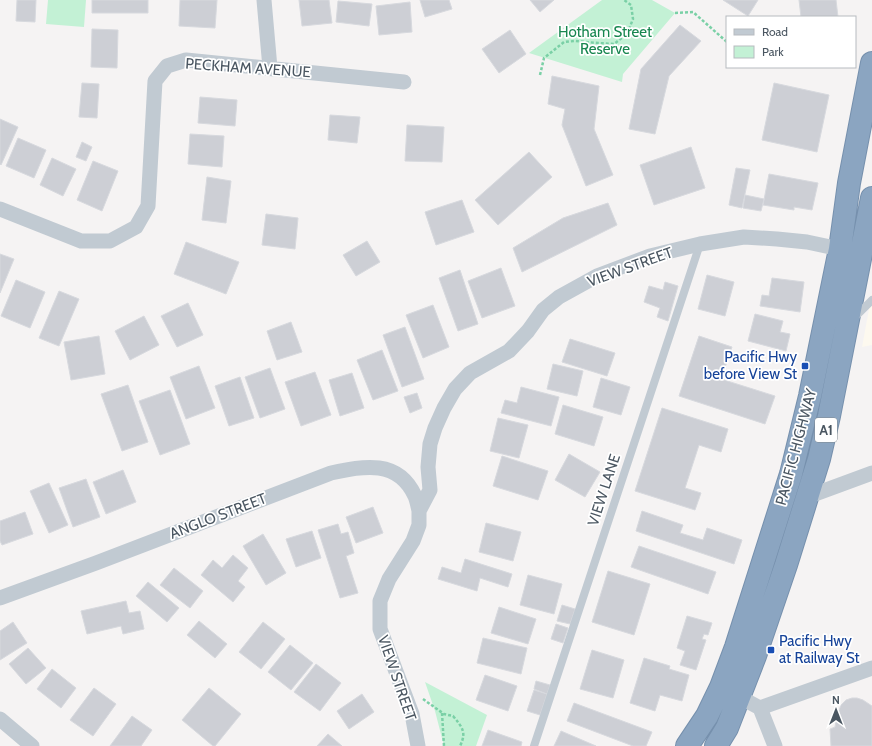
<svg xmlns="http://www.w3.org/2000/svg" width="872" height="746" font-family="Cabin,sans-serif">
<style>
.commercial{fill:#fdf9ef}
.green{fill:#c3f1d5}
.building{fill:#cdcfd5;stroke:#d7d9de}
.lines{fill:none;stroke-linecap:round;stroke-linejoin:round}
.highway-casing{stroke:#7690ad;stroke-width:24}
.path{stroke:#7ad0a6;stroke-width:2.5;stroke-dasharray:3 2;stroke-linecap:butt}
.lane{stroke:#c1cad2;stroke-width:8}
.street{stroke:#c1cad2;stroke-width:15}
.highway{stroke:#8ba5c1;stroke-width:22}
.transit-dot{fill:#1a4fb4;stroke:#fff;stroke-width:1.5}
.labels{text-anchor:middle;stroke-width:3.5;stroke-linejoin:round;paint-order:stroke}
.shield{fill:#fff;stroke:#808990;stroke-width:1}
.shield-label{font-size:14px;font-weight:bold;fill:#4a5661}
.park-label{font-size:15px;fill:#17864f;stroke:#fff}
.street-label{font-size:15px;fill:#4a5661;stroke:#fff}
.transit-label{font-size:15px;fill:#164399;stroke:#fff;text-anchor:end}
</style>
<rect width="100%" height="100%" fill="#f5f3f3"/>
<!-- commercial -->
<path class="commercial" d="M872,293V345L862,347Z"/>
<!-- green -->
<path class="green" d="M48,0H86L84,27L46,24Z
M602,0H652L675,13L623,74L622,82L529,53Z
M425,682L487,715L476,746H444L435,711Z"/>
<!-- building -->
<path class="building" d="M17,0H36L35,22L16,21Z
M92,0H148V13H92Z
M180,0H217L215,28L179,26Z
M299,0H329L332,23L302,26Z
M420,0H449L452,9L425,17Z
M530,0H554L540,12Z
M723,0H758L748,16Z
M799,0H836L838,17H801Z
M338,1L372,4L369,26L336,22Z
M410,2L412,32L379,35L376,6Z
M680,25L701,41L669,76L655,134L629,129L641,69Z
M92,29L118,30L117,68L91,67Z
M510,30L526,54L499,73L482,49Z
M552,76L599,86L594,129L613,175L586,186L562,125L565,109L548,104Z
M82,83L99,84L97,118L79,117Z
M774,83L829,95L817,152L762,140Z
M200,97L237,100L235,126L198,123Z
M330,115L360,117L357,143L328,140Z
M0,119L18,127L1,165L0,164Z
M407,125L444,127L442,162L405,161Z
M190,134L224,136L222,167L188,164Z
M18,138L46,150L34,178L6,166Z
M82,142L92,147L86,161L76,157Z
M691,147L705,188L654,205L640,165Z
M529,152L552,177L498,225L475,200Z
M52,158L76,169L63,196L40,185Z
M93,161L118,171L102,211L77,200Z
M736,168L750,170L742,208L729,205Z
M769,174L818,183L812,210L794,207V210L763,205Z
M207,177L231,181L226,223L202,220Z
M745,195L764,199L761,211L743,208Z
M462,200L474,232L436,245L425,212Z
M608,203L617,225L522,272L513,248L563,218Z
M266,214L298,218L295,249L262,245Z
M367,241L380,262L356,276L343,255Z
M186,242L239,262L226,294L174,274Z
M0,254L14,259L0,293Z
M501,268L515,306L482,318L468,281Z
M460,270L478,324L458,331L439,278Z
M707,275L734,282L725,316L698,309Z
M772,278L804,282L800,312L760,306L762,295L769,296Z
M16,280L45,292L30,328L1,316Z
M665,282L678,286L668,321L657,317L660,308L644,302L649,286L663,290Z
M59,291L79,299L59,346L39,338Z
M188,303L203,335L177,347L161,316Z
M433,305L449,347L423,358L406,315Z
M755,314L783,321L780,332L790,334L786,351L748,341Z
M144,316L159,345L130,360L115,331Z
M291,322L302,352L277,360L267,331Z
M405,327L424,379L402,387L383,335Z
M99,336L105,374L71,380L64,342Z
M699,336L732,347L721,379L775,396L765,424L679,396Z
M570,339L615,353L607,376L562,362Z
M382,350L398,391L373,400L357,360Z
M553,364L583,371L577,396L547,389Z
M199,366L215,408L186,419L170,377Z
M270,368L285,409L260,418L245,377Z
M315,372L331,415L301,426L285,382Z
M352,373L364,408L340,416L329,380Z
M240,377L254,418L229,426L215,386Z
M601,378L630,387L621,415L593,407Z
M128,385L148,442L122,451L101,394Z
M521,387L559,397L551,426L501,413L505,400L517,403Z
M170,390L190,444L160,455L139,401Z
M417,393L422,408L410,413L404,397Z
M563,405L603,417L594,446L555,434Z
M662,408L728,429L721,452L699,445L685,488L701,493L695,510L635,491Z
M498,418L528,425L519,458L490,451Z
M569,454L600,472L585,497L555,480Z
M502,456L548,471L538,500L493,486Z
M123,470L136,502L106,514L93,482Z
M86,479L100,517L73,527L59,488Z
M49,483L68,525L49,533L30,491Z
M373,507L383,533L356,543L346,517Z
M642,511L683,525L680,533L703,540L707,528L742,540L734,564L636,531Z
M25,512L33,534L2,545L0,541V521Z
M486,523L521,532L513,561L479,552Z
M338,524L341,534L348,532L354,553L346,556L358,593L340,598L318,530Z
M312,531L321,558L296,567L286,539Z
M263,534L286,573L266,585L243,546Z
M639,546L716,572L708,594L631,567Z
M233,555L248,568L238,581L245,587L233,602L201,575L213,560L222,568Z
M465,559L512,574L508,587L480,578L477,591L438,579L442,567L461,573Z
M174,568L203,591L190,608L160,585Z
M608,571L650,584L634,635L592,622Z
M528,575L562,584L554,614L520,605Z
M148,582L179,608L167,622L136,596Z
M126,601L129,613L140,611L144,629L123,634L121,626L87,634L81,611Z
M562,605L575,609L570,624L557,621Z
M499,607L536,619L528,644L491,633Z
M687,616L712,623L708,635L704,634L702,639L706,640L696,670L680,665L685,651L677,648Z
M199,621L227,644L215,658L187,635Z
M13,622L27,643L0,660V631Z
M263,622L285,639L261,669L239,652Z
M556,624L568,628L563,643L551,639Z
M483,638L527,648L521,674L477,663Z
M290,645L313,663L291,690L268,672Z
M28,648L46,668L26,684L9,664Z
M592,650L624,660L613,698L580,689Z
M644,658L670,666L669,669L689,675L682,701L660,695L655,711L630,703Z
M316,664L341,683L320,711L294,692Z
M52,669L76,688L61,708L37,689Z
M485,675L517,686L508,711L476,700Z
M536,681L550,685L547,694L534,689Z
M94,688L116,704L93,736L70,720Z
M209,688L241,714L215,746H213L182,720Z
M534,690L547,694L540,715L527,711Z
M362,694L374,712L349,729L337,711Z
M852,698H857L863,700L872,706V746H831L830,729L835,727L837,715L841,705L846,700Z
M574,703L652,732L646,746H633L567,721Z
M132,716L152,730L141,746H110Z
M488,730L522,742L521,746H482Z
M561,731L596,746H554Z
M328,734L342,746H317Z"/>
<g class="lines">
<!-- highway casing -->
<g class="highway-casing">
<path id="highway" d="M687,746L707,716L721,687L736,647L791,474L810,396L840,249L849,183L872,63
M716,746L727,728L755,656L786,565L819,459L829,416L872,198"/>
</g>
<!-- path -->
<path class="path" d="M675,13L693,12L727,42
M540,75L544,58L564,42L575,41L598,43L614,44L627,34L633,19L631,5L624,0
M423,699L444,714L453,716C462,727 467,732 460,746
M442,713L444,746"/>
<!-- lane -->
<path class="lane" d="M853,319L872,300
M534,746L700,244"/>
<!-- street -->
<path class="street" d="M264,0L270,68
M0,209L81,241H110L136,227L148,206L155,81L167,66L186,60L404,82
M807,497L872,473
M0,598L96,563L331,473C364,466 398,459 415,496C417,501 418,506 419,511
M732,693L760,708L775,746
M760,708L872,668
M0,719L32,746
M418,746L412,714L380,629V601L389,579L413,541L419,525V511L430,490L428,467L430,444L435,428L444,408L455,389L470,373L509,351L528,331L543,310L559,297L597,276L650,256L700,244L744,237L777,239L807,242L840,249"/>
<!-- highway -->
<use href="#highway" class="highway"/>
</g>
<!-- markers -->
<g class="transit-dot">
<rect x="801" y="362" width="8" height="8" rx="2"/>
<rect x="767" y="646" width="8" height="8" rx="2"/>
</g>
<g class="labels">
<!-- shield labels -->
<rect class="shield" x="815" y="418" width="22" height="24" rx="3"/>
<g class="shield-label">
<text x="826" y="435">A1</text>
</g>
<!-- park labels -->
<g class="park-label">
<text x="605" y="37">Hotham Street<tspan x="605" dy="17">Reserve</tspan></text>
</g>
<!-- street labels -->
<g class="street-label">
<text transform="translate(248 68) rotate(4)" y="5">PECKHAM AVENUE</text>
<text transform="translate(630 267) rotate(-20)" y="5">VIEW STREET</text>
<text transform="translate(796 447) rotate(-75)" y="5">PACIFIC HIGHWAY</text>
<text transform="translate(604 490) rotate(-72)" y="5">VIEW LANE</text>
<text transform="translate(218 516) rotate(-21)" y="5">ANGLO STREET</text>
<text transform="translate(397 678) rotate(71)" y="5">VIEW STREET</text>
</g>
<!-- transit labels -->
<g class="transit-label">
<text x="797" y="362">Pacific Hwy<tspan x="797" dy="17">before View St</tspan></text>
<text x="779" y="646" text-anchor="start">Pacific Hwy<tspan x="779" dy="17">at Railway St</tspan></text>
</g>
</g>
<!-- legend -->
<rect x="726" y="16" width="130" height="52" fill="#ffffff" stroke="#b7bbc0"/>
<rect x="734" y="29" width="20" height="6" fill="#c1cad2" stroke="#b7bbc0"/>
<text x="762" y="36" font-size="12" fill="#4a5661">Road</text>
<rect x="734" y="46" width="20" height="12" fill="#c3f1d5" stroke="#b7bbc0"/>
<text x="762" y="56" font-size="12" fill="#4a5661">Park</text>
<!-- north arrow -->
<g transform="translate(836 710)" stroke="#ffffff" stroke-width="3" paint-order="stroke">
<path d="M0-3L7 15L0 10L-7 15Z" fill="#4a5661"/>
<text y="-6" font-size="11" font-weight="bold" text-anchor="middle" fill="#4a5661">N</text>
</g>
</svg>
